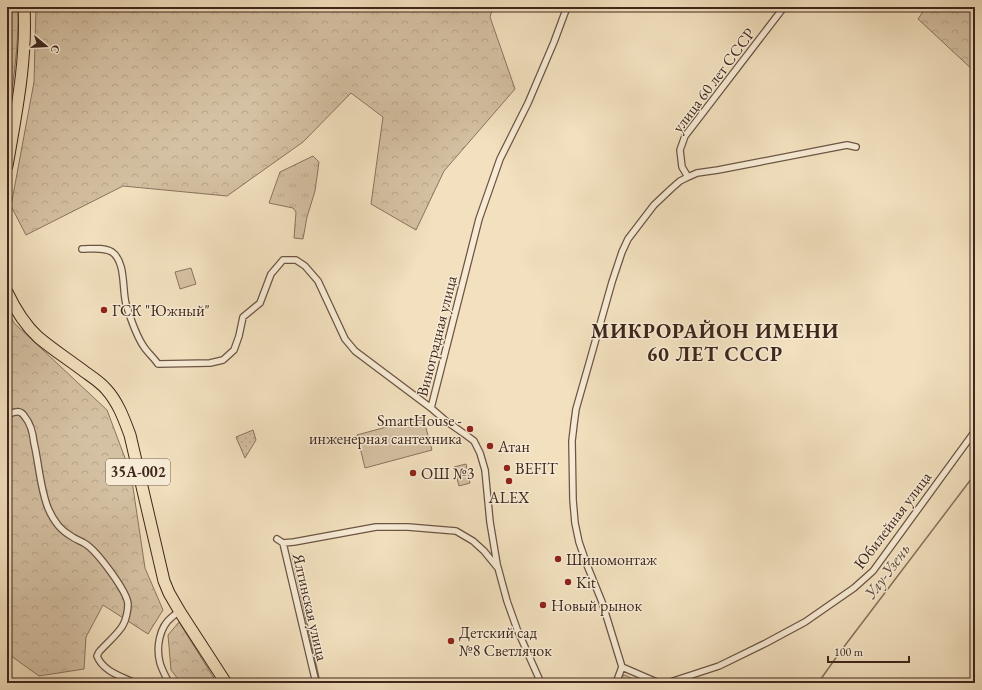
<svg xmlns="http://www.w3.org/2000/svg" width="982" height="690" font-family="'EB Garamond',serif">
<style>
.grass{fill:url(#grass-tufts);stroke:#8a735f}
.forest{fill:url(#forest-crowns);stroke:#8a735f}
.park{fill:url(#park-dots);stroke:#8a735f}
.garden{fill:#d4c0a2;stroke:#8a735f}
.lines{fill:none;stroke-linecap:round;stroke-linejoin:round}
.stream{stroke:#86705c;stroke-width:1.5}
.street-casing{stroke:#6c5444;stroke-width:8}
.highway-casing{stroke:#3f261c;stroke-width:13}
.street{stroke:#f7ebd5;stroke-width:5.5}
.highway{stroke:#f2e0be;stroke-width:11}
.poi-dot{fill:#8f2418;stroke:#f7ebd5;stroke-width:1.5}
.labels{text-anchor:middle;stroke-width:3;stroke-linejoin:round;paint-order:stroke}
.shield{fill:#f7ebd5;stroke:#766154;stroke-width:1}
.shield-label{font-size:15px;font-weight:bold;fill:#3f261c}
.street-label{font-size:16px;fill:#3f261c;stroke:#f7ebd5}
.poi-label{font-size:16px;fill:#3f261c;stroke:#f7ebd5;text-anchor:start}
.water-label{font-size:17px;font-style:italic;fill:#624b3c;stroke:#f7ebd5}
.district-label{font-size:20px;font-weight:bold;letter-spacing:1px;fill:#3f261c;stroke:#f7ebd5}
</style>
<defs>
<pattern id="grass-tufts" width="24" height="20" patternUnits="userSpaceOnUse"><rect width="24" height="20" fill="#d4c0a2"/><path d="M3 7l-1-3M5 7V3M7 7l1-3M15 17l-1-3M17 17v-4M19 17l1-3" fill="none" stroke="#b7a58b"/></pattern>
<pattern id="forest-crowns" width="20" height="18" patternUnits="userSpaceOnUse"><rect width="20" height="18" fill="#d4c0a2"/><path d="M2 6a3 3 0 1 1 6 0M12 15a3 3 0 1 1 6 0" fill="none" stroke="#b7a58b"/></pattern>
<pattern id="park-dots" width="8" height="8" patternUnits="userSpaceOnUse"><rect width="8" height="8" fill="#d4c0a2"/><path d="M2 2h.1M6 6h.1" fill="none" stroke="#b7a58b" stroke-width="1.8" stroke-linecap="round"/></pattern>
</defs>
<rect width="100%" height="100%" fill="#f2e0be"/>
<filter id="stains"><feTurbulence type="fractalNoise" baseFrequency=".005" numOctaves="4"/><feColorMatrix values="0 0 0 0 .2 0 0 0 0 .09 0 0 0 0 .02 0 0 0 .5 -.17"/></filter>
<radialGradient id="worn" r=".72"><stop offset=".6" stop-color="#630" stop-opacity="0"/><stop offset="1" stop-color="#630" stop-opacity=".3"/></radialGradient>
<!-- grass -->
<path class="grass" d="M313,156L319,162L315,191L307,217L303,239L294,238L296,212L293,208L269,203L280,172Z
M625,675L641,683H619L622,676Z"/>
<!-- forest -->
<path class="forest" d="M7,7H18C19,46 13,84 7,122Z
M36,7H493L490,17L515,89L444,171L416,230L371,204L383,117L351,93L303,142L227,196L123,186L26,235L11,206L34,82Z
M926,7H975V72L918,19Z
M7,309L14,323L107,410L131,474L145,568L163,610L148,634L103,605L86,637L84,669L39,676L7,653Z
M179,622L217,683H181L171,670L168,635Z"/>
<!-- park -->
<path class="park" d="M253,430L256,440L245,458L236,437Z"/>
<!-- garden -->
<path class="garden" d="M191,268L196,284L180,289L175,272Z
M423,417L432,450L365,468L357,435Z
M466,464L470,483L459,486L454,467Z"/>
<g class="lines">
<!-- stream -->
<path class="stream" d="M292,554L320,683
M818,683L840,652L975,474"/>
<!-- street casing -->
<g class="street-casing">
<path id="street" d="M688,177L697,173L718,170L847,145L856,147
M82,249C91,249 104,247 112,252C126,262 122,289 126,304C130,317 137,337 144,347C148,353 154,358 158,364L210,363L223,360L234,350L239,336L243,317L260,303L271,274L283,260H296L305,266L318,281L345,339L355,351L431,408
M7,422L9,414C16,411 21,410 25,417C31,424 33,434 34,443C39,464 40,488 48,508C53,520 60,530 71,536C76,540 82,541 87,545C98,553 127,591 128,604C128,610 126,620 123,625C119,633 105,645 99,652L97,656C103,671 120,676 133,682L134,683
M7,424L8,442L7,458
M277,539L283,543L316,683
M283,543L294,542L376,527H408L456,531L473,541L484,551L497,567
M169,683C166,677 162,670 160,663C156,648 159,627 172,617C174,615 177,613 180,612
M541,683L517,629L507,601L497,564L490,522L485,470L480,453L474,441L466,435L446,421L431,408L479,219L500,159L528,103L554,42L567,7
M616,683L622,667
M659,683L622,667L602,602L587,565L579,542L575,523L573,500L572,441L574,424L576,409L590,360L612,282L622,252L628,239L654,205L672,188L680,181L688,177L682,167L680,150L685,136L705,110L784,7
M667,683L719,666L766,643L805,622L854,588L873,571L975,431"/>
</g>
<!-- highway casing -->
<g class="highway-casing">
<path id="highway" d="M7,166C16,114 27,60 24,7
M7,292C15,309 24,324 38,337C52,349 69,360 85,372C92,377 100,382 106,389C118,402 124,419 130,435L164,581L169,593L180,612L226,683"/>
</g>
<!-- street -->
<use href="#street" class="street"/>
<!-- highway -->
<use href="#highway" class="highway"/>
</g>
<!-- markers -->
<g class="poi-dot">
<circle cx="104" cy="310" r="4"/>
<circle cx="470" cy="429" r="4"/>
<circle cx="490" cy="446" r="4"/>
<circle cx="507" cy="468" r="4"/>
<circle cx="413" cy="473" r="4"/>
<circle cx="509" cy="481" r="4"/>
<circle cx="558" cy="559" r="4"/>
<circle cx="568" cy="582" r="4"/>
<circle cx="543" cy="605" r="4"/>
<circle cx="451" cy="641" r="4"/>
</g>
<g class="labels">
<!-- shield labels -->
<rect class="shield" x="106" y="459" width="64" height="26" rx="3"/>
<g class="shield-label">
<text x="138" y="477">35А-002</text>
</g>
<!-- street labels -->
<g class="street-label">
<text transform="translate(713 80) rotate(-53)" y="6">улица 60 лет СССР</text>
<text transform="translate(436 336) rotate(-76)" y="6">Виноградная улица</text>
<text transform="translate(892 520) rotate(-53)" y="6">Юбилейная улица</text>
<text transform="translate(311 607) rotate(77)" y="6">Ялтинская улица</text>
</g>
<!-- poi labels -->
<g class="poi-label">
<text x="112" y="316">ГСК "Южный"</text>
<text x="462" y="426" text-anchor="end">SmartHouse -<tspan x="462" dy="18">инженерная сантехника</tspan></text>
<text x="498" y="452">Атан</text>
<text x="515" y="474">BEFIT</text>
<text x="421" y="479">ОШ №3</text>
<text x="509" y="503" text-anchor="middle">ALEX</text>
<text x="566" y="565">Шиномонтаж</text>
<text x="576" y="588">Kit</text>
<text x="551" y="611">Новый рынок</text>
<text x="459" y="638">Детский сад<tspan x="459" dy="18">№8 Светлячок</tspan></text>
</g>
<!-- water labels -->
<g class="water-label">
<text transform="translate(887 571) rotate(-53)" y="6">Улу-Узень</text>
</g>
<!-- district labels -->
<g class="district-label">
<text x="715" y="338">МИКРОРАЙОН ИМЕНИ<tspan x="715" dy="23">60 ЛЕТ СССР</tspan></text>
</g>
</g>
<!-- margin -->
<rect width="982" height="690" fill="none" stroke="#f2e0be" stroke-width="24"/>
<rect x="8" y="8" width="966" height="674" fill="none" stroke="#3f261c" stroke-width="2"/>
<rect x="12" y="12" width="958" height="666" fill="none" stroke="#3f261c"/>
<!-- north arrow -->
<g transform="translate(46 46) rotate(108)" stroke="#f7ebd5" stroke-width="3" paint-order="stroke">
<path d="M0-3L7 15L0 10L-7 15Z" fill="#3f261c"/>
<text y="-6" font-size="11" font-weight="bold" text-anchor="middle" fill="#3f261c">С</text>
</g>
<!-- scale -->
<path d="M828 656v6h81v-6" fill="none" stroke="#3f261c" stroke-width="2"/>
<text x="834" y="656" font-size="12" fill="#3f261c" stroke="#f7ebd5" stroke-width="3" paint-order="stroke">100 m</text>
<rect width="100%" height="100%" filter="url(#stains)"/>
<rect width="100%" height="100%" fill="url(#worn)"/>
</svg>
